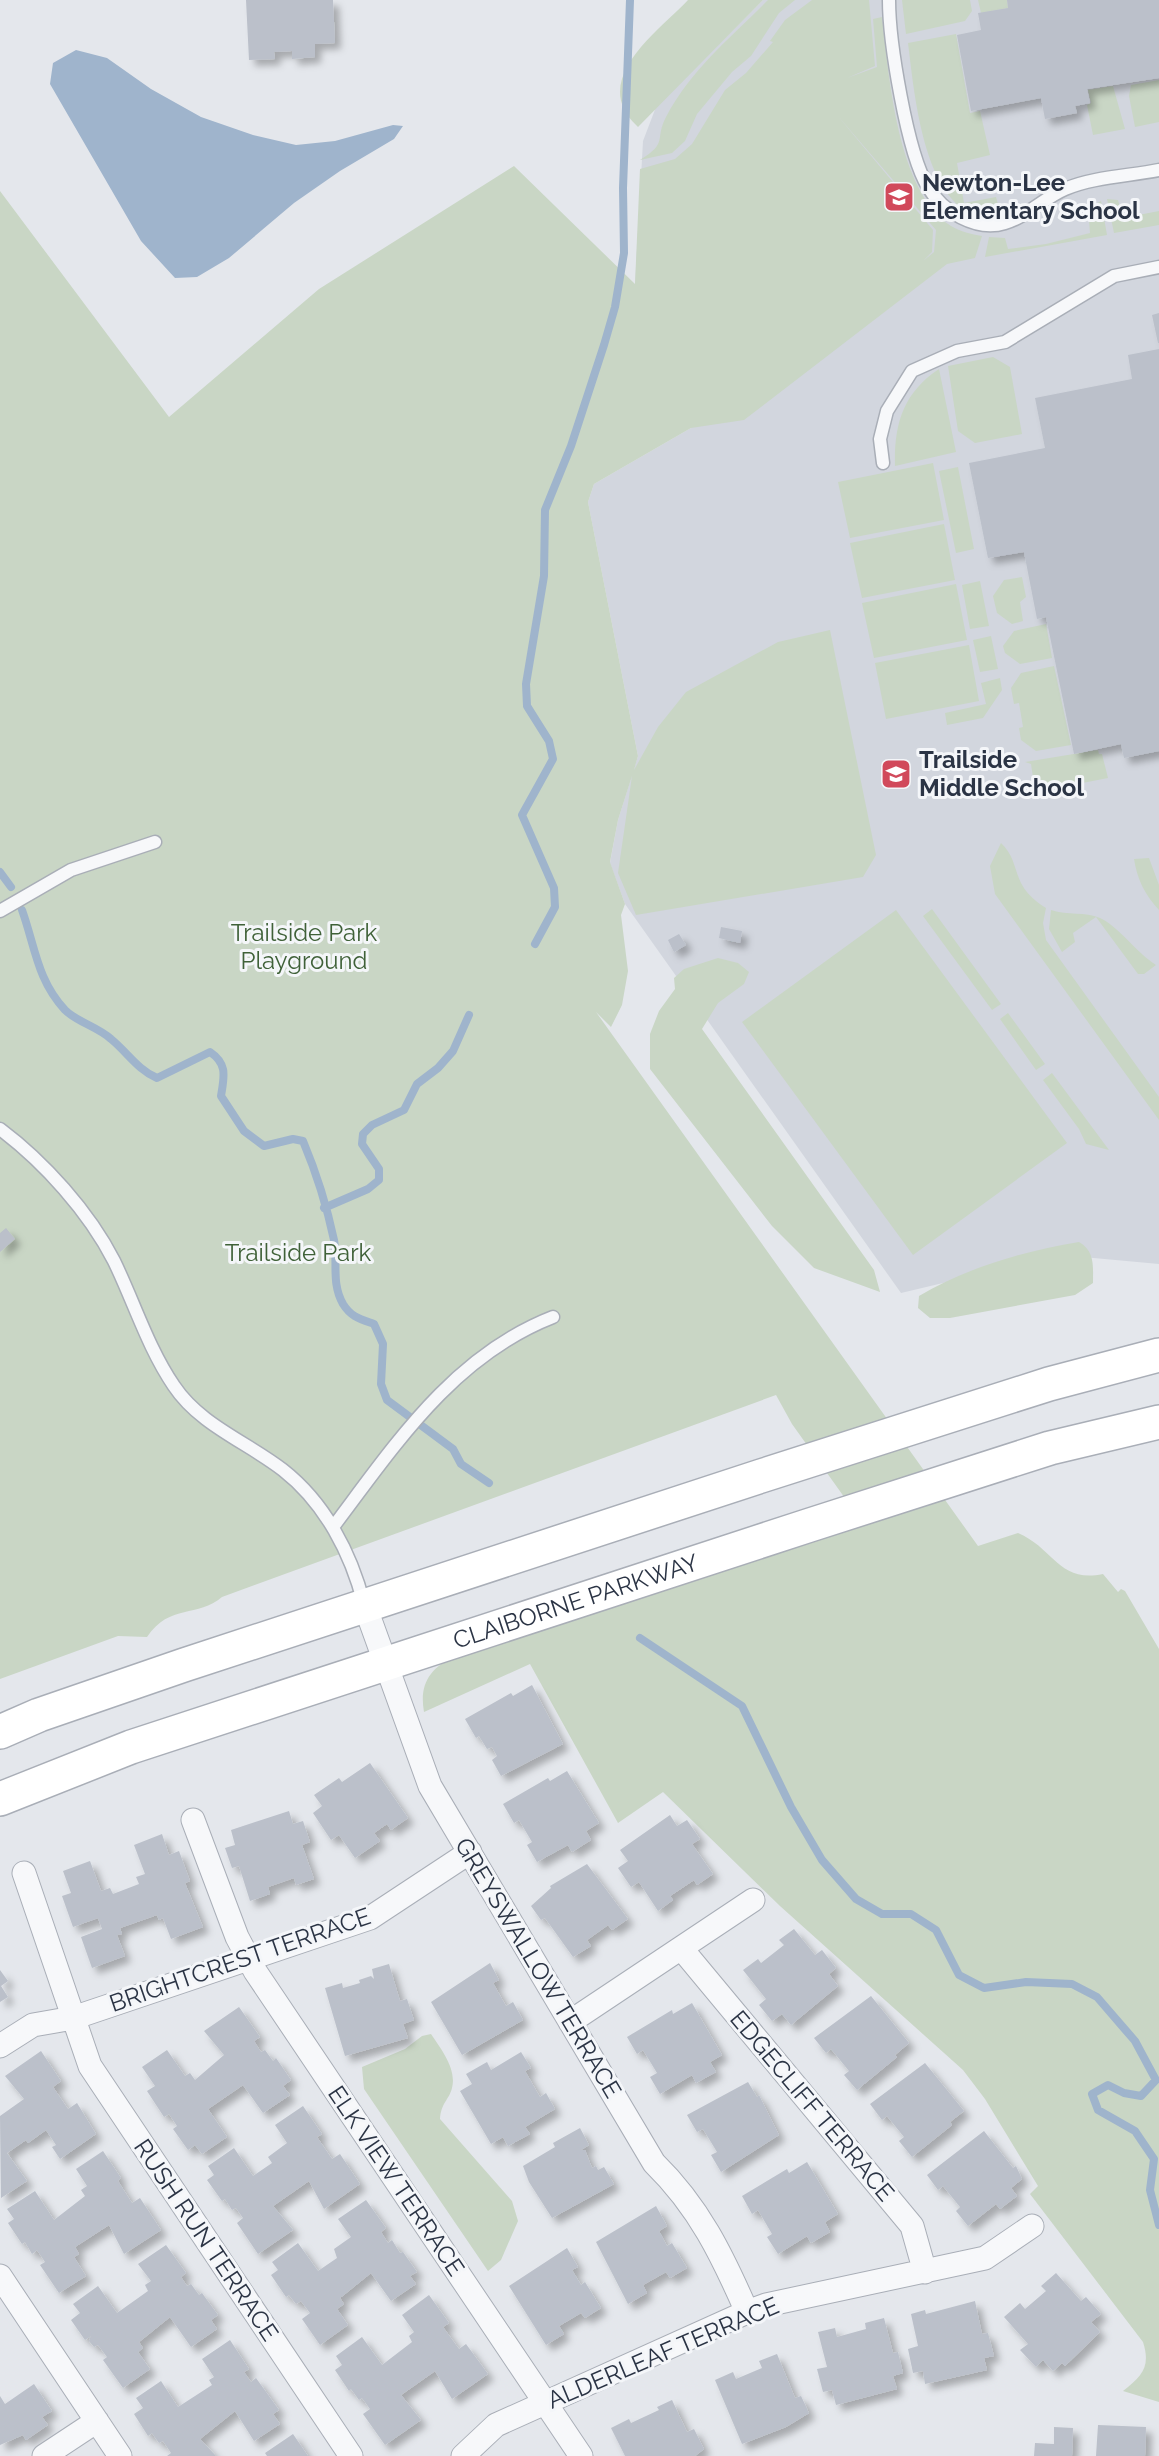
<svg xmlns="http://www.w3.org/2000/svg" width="1159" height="2456" font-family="Raleway,sans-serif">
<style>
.built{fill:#d2d6de}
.green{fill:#c9d6c5;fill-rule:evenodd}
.water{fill:#9fb4cc}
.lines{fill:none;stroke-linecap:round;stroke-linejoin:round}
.stream{stroke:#9fb4cc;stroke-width:8}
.building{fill:#bbc0ca;filter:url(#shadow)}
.lane-casing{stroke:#a9aeb7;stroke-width:15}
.street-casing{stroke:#a9aeb7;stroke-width:25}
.secondary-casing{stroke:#a9aeb7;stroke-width:36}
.lane{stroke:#f7f8fa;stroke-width:12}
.street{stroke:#f7f8fa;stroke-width:23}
.secondary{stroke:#fff;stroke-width:33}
.labels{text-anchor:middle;stroke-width:6;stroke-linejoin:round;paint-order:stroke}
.poi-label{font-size:24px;font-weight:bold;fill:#2b3445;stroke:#f4f6f9;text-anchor:start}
.park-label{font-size:24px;fill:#3f6138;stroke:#f4f6f9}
.street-label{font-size:24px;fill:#2b3445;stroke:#f4f6f9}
</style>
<defs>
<filter id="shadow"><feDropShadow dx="6" dy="6" stdDeviation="3.5" flood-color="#0004"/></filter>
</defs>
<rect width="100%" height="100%" fill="#e4e7ec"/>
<!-- built -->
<path class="built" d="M763,0H1159V1264L1061,1255L901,1293L625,904L610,863L618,820L638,756L588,502L594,484L691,428L635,285L643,141L656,107Z"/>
<!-- green -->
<path class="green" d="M688,0H763L638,127C633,122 627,116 624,109C604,68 665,25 688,0Z
M768,0H795L779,13L751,56L732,72L697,114L685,141L672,153L640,160C669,142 654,140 666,117C693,67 729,40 768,0Z
M812,0H869L875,66L847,78L877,67L873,19L882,17C889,76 897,192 951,226C961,232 971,234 982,236L975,258L947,264L744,420L691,428L594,484L588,502L638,756L634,770L658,727L686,692L778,642L830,630L876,855L863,877L636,915L618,873L632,776L618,820L610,862L625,904L621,915L628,971L622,1005L611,1027L596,1012L978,1546L1018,1533C1055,1549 1058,1583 1103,1574L1118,1592L1121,1589L1125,1591L1159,1649V2402L1123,2391C1142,2376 1151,2367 1143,2342L1030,2194L1038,2186L985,2099L963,2070L780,1906L663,1792L618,1823L530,1664L424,1712C419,1684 430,1668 455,1656L862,1522L792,1424L776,1395L222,1597C198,1618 170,1603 147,1637L118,1636L0,1679V191L169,417L319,289L514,166L635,284L640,169L675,159L692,144L725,90L746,73L773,42L770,41L785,20ZM837,115L936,230L934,252L923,261L932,252L933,230Z
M902,0H970L972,11L965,21L906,34Z
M978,0H1007L1008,8L981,13Z
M956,34L970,113L980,111L990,155L957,163L964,203L996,197L1000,212C990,213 977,216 968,212C922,187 914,90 908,43Z
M1159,80V122L1135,127L1129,96L1131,85Z
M1113,86L1125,129L1093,135L1087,105L1091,103L1088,90Z
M1107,199L1118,200L1123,218L1159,211V225L1114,233Z
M1101,201L1107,235L985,257L989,237L1005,238L1008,249L1046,244L1090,233L1088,209Z
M993,357L1010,367L1022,434L975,443L958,431L948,366Z
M939,369L956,452L895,466C894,424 903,393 939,369Z
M933,463L944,520L850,538L838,482Z
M958,467L974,549L956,553L939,471Z
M944,524L955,580L862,598L850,543Z
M1022,577L1026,597L1020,602L1023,621L1012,624L997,613L993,596L1004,580Z
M980,581L989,626L970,629L962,585Z
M956,584L967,640L874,658L862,603Z
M1046,624L1052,658L1020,664L1005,653L1003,646L1014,631Z
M991,636L998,669L980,672L973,640Z
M969,645L979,701L886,719L875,663Z
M1054,666L1071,745L1036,751L1021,740L1019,728L1023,727L1019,703L1014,704L1011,688L1021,673Z
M1000,678L1002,690L983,718L947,725L945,713L986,704L981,683Z
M1098,750L1099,754H1102L1108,778L1031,793L1030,785L1034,784L1031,764L1025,762Z
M1001,843C1023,864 1008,884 1046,908L1043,923L1046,940L1159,1097V1120L995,894L990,866Z
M1149,858L1159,885V910C1145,895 1137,879 1134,859Z
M932,909L1001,1004L992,1010L923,916Z
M896,910L1067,1143L913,1255L742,1022Z
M1051,910C1068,916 1085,911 1100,918C1118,926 1137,953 1156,965L1144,974H1138L1096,917L1073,933L1075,942L1062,952L1049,929Z
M718,958L738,963L749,972L744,984L718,1003L702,1029L874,1270L880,1292L814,1268L772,1226L650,1069V1034L659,1011L675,989L674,978L684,969Z
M1008,1013L1045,1064L1036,1070L1000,1019Z
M1052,1073L1109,1150L1086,1144L1079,1129L1043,1080Z
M1079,1242C1095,1251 1093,1266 1093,1283L1075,1295L950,1318H930L918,1308L919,1296C966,1268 1024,1251 1079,1242Z
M431,2034C441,2049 457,2069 452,2088C449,2100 441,2103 440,2119L512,2201L518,2221L501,2260L488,2271L364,2089L362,2067L405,2049L422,2036Z"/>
<!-- water -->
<path class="water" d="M76,50L107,58L151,89L201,117L253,135L296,145L335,141L393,125L403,126L394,139L340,171L294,203L229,258L197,277L175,278L141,241L50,84L53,63Z"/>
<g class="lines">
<!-- stream -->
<path class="stream" d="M0,872L11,887
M22,910C35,946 37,980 65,1010C77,1022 98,1027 111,1039C127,1052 138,1070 157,1078L210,1052C228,1064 224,1077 221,1096L244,1131L264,1146L293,1139L303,1141C316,1172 327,1207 334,1240C338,1262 331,1283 343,1304C351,1317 360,1319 374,1324L383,1344L381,1384L387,1400L453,1449L461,1464L489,1483
M535,944L555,907L554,888L522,815L553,759L549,741L527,706L526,684L544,576L545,510L571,446L604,345L615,307L624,253L623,188L630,0
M324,1208L368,1189L379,1180V1169L362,1144L363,1134L372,1125L404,1110L417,1084L438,1068L453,1051L469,1015
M640,1638L742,1706L791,1807L822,1860L856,1899L882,1914H911L936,1930L959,1975L984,1988L1026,1982L1072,1984L1097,1997L1135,2041L1156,2080L1141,2096L1124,2093L1108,2085L1092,2094L1098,2110L1135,2131L1154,2159L1150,2190L1159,2225"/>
</g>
<!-- building -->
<path class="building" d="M246,0H333L335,43L315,44V57L292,59V51L274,52L275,59L249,60Z
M1007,0H1159V78L1087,89L1090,103L1075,106L1077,113L1045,119L1041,98L971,111L957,35L981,30L978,13L1008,8Z
M1159,313V343H1158L1152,315Z
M1159,349V751L1124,758L1121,744L1074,754L1046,617L1037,619L1024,552L988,558L969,463L1045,448L1035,398L1132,379L1128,355Z
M721,927L742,931L740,943L719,938Z
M679,934L686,945L674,952L668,940Z
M6,1228L15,1239L0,1252V1233Z
M532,1685L563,1744L501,1776L492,1760L497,1756L492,1747L487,1749L479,1736L476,1738L465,1719L511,1693L513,1696Z
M370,1763L408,1818L391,1830L387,1824L374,1833L380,1841L355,1858L339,1835L331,1840L313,1813L322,1806L314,1795L339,1778L342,1782Z
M567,1771L599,1823L586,1831L591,1840L572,1852L568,1845L537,1862L527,1845L532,1842L519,1820L514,1823L503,1804L548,1778L550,1781Z
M289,1811L293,1824L303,1821L310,1842L302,1845L314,1879L296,1885L294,1878L268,1887L270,1894L250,1901L239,1866L232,1868L225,1848L235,1845L231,1830Z
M670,1815L677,1826L687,1820L700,1839L692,1844L713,1874L697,1885L694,1880L670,1896L673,1900L658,1911L639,1882L631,1887L618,1868L628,1861L620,1850Z
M162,1834L169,1855L179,1851L190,1881L185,1883L203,1927L171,1939L163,1918L159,1920L157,1915L120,1928L122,1934L117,1935L125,1956L92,1968L81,1937L102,1929L98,1918L73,1927L62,1896L71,1893L63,1871L90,1861L101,1891L110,1888L113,1894L139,1884L136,1877L145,1874L134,1845Z
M587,1864L628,1919L612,1930L608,1925L587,1940L591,1946L573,1957L545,1918L541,1920L531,1906L551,1888L550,1886Z
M794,1929L815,1955L822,1950L836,1968L829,1974L838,1986L791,2025L782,2014L772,2021L759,2005L766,1999L743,1970L758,1959L761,1963L784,1945L779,1940Z
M490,1963L499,1980L493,1983L506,2006L513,2002L523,2020L462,2055L431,2002Z
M389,1964L400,2001L407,1999L414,2020L403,2024L408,2038L345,2056L325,1988L342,1983L343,1988L360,1983L359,1980L371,1976L374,1979L372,1969Z
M0,1970L8,1981L1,1986L8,1997L0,2002Z
M871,1996L909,2043L895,2055L897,2057L857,2090L844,2075L849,2071L831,2049L826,2053L814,2038Z
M692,2003L722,2055L710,2062L716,2072L696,2083L692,2075L660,2094L650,2077L657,2073L643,2050L637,2054L627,2037L672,2010L673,2014Z
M239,2007L260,2037L254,2041L261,2052L265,2050L273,2061L276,2058L291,2080L283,2086L290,2095L263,2113L243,2085L208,2109L227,2137L202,2154L195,2145L188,2150L173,2129L177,2126L169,2114L164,2117L147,2091L155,2086L142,2067L167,2050L185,2076L190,2073L195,2080L224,2055L204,2031Z
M41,2051L61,2081L53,2087L68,2109L77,2103L96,2134L60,2159L52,2147L56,2145L46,2130L28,2143L26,2140L7,2153L27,2181L1,2198L0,2116L24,2099L5,2076Z
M521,2052L531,2068L525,2071L540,2097L546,2093L555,2109L525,2127L530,2134L508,2146L503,2137L491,2144L460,2091L472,2084L466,2074L487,2062L491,2070Z
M925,2063L964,2111L950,2122L952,2125L912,2157L899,2141L904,2137L887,2116L882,2120L870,2104Z
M748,2082L757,2097L759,2095L779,2135L721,2172L711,2155L717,2152L703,2129L697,2132L687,2115Z
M303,2106L322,2134L317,2137L332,2159L340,2154L360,2184L324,2209L309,2181L273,2206L293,2230L258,2254L237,2223L243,2218L236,2208L232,2210L225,2199L222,2201L207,2180L214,2175L208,2166L234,2148L253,2176L272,2163L268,2157L287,2143L275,2125Z
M580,2128L589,2145L581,2150H585L592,2168L596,2166L598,2170L604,2167L614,2184L552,2218L529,2182L523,2166L555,2147L553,2143Z
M984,2131L1013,2168L1016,2166L1022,2179L1011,2188L1017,2196L1000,2209L996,2204L968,2226L956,2211L960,2207L943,2186L938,2190L927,2175Z
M103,2151L121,2178L118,2181L132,2203L140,2198L161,2230L124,2254L109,2225L75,2247L79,2254L74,2257L86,2276L59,2293L40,2265L45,2262L37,2250L32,2254L25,2242L22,2244L8,2223L14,2219L7,2209L35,2191L54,2220L85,2196L81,2190L87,2186L76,2169Z
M807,2162L838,2214L825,2222L830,2232L811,2243L807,2236L778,2254L767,2237L772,2234L758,2210L752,2214L742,2196L787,2169L789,2173Z
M366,2200L386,2228L381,2232L388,2243L392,2240L400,2253L403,2252L417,2272L410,2276L416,2284L391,2301L371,2273L340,2298L344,2304L337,2309L348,2325L320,2345L302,2319L310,2313L301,2301L296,2304L289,2295L286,2297L271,2275L278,2270L272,2262L298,2243L318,2271L337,2258L334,2249L351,2237L338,2219Z
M656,2206L667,2226L659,2231L667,2246L672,2243L687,2268L670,2278L666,2272L643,2285L647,2293L628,2304L596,2242Z
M166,2245L186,2273L181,2277L187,2286L191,2284L199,2295L202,2293L218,2315L211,2320L217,2329L191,2347L170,2317L139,2342L143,2348L138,2352L150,2369L123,2388L103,2360L107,2357L98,2345L94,2347L89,2341L91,2336L85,2340L71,2320L80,2313L73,2304L98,2286L117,2313L148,2291L145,2285L151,2281L138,2264Z
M567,2248L578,2267L572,2270L581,2285L585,2282L601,2308L585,2318L581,2313L559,2326L564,2334L546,2345L509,2286Z
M1056,2273L1081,2301L1086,2297L1101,2314L1091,2322L1100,2332L1065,2366L1062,2363L1053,2371L1043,2360L1036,2367L1020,2350L1028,2344L1004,2317L1020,2303L1025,2309L1046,2291L1041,2286Z
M429,2295L449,2323L443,2327L459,2349L466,2344L488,2374L452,2399L435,2371L401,2395L421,2420L385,2445L363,2414L370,2409L362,2398L359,2400L351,2389L349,2391L335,2370L342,2365L336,2356L362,2337L382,2365L412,2342L409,2336L414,2332L402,2315Z
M975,2301L982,2334L988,2333L994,2356L984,2358L987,2370L925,2384L923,2371L913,2373L908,2349L918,2346L911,2314L925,2310L926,2314Z
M884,2318L893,2353L898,2352L903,2373L893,2376L897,2389L836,2405L832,2390L823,2392L817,2369L827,2367L818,2332L835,2328L837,2337L866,2329L865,2323Z
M230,2340L249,2369L244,2372L251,2382L256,2378L279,2410L273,2414L280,2424L254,2441L235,2411L200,2439L216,2456H167L171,2453L163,2441L159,2443L152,2433L148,2436L134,2414L143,2408L136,2398L161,2381L178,2407L212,2385L209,2380L214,2377L202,2359Z
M777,2354L795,2398L801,2396L809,2413L786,2427L742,2444L715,2380L733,2372L736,2379L762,2368L759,2361Z
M34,2384L52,2411L42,2417L48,2425L26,2440L23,2435L0,2445V2396L5,2404Z
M672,2400L687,2432L694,2429L704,2449L695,2456H625L611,2428L629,2419L631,2423L659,2410L657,2407Z
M1098,2425L1146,2427L1145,2456H1096Z
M1054,2427L1073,2428L1072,2456H1034L1035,2443L1054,2444Z
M293,2434L308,2456H267L265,2453Z"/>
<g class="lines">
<!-- lane casing -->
<g class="lane-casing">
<path id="lane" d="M889,0C889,41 907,153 928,187C942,211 976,232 1005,223C1026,217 1044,198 1065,189C1093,177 1129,176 1159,170
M883,463L880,439L887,411L912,371L957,351L1005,342L1114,276L1159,267
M0,911L71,870L155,842
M0,1129C44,1162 89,1212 114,1261C134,1302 148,1348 174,1386C200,1425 247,1442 283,1470C325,1503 351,1553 364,1604
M333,1527C395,1445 453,1356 553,1317"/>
</g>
<!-- street casing -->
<g class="street-casing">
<path id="street" d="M365,1606L430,1786L654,2163C699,2207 722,2255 747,2312
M193,1820L237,1937L255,1971L581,2456
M24,1873L90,2066L351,2456
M681,1948L912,2226L925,2272
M570,2022L753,1900
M0,2046L33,2025L73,2018L370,1918L470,1852
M0,2276L120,2456
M44,2456L97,2421
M463,2456L496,2425L747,2312L766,2305L985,2258L1032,2226"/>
</g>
<!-- secondary casing -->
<g class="secondary-casing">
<g id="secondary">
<path d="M0,1732L39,1715L184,1665L761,1476L1049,1384L1159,1355"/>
<path id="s1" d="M0,1799L131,1747L807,1526L1050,1448L1159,1422"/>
</g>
</g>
<!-- lane -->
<use href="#lane" class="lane"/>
<!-- street -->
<use href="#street" class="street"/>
<!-- secondary -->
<use href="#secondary" class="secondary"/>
</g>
<!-- icons -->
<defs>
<g id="school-square" transform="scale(1.575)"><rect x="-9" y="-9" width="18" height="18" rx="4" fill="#d1495b" stroke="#f4f6f9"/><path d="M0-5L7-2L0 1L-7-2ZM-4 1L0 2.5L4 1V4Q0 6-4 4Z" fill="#fff"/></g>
</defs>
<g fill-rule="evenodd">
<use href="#school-square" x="899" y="197"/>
<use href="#school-square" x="896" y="774"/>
</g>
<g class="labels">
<!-- poi labels -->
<g class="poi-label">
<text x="922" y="191">Newton-Lee<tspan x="922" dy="28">Elementary School</tspan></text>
<text x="919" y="768">Trailside<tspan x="919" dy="28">Middle School</tspan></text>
</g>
<!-- park labels -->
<g class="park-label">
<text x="304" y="941">Trailside Park<tspan x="304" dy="28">Playground</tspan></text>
<text x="298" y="1261">Trailside Park</text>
</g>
<!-- street labels -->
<g class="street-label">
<text dy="8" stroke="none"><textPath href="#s1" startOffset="609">CLAIBORNE PARKWAY</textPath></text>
<text transform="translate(240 1960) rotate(-19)" y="8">BRIGHTCREST TERRACE</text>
<text transform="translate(538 1968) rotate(59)" y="8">GREYSWALLOW TERRACE</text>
<text transform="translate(812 2106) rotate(50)" y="8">EDGECLIFF TERRACE</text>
<text transform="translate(396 2181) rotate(56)" y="8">ELK VIEW TERRACE</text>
<text transform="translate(206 2240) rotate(56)" y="8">RUSH RUN TERRACE</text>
<text transform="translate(663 2353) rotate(-23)" y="8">ALDERLEAF TERRACE</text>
</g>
</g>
</svg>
